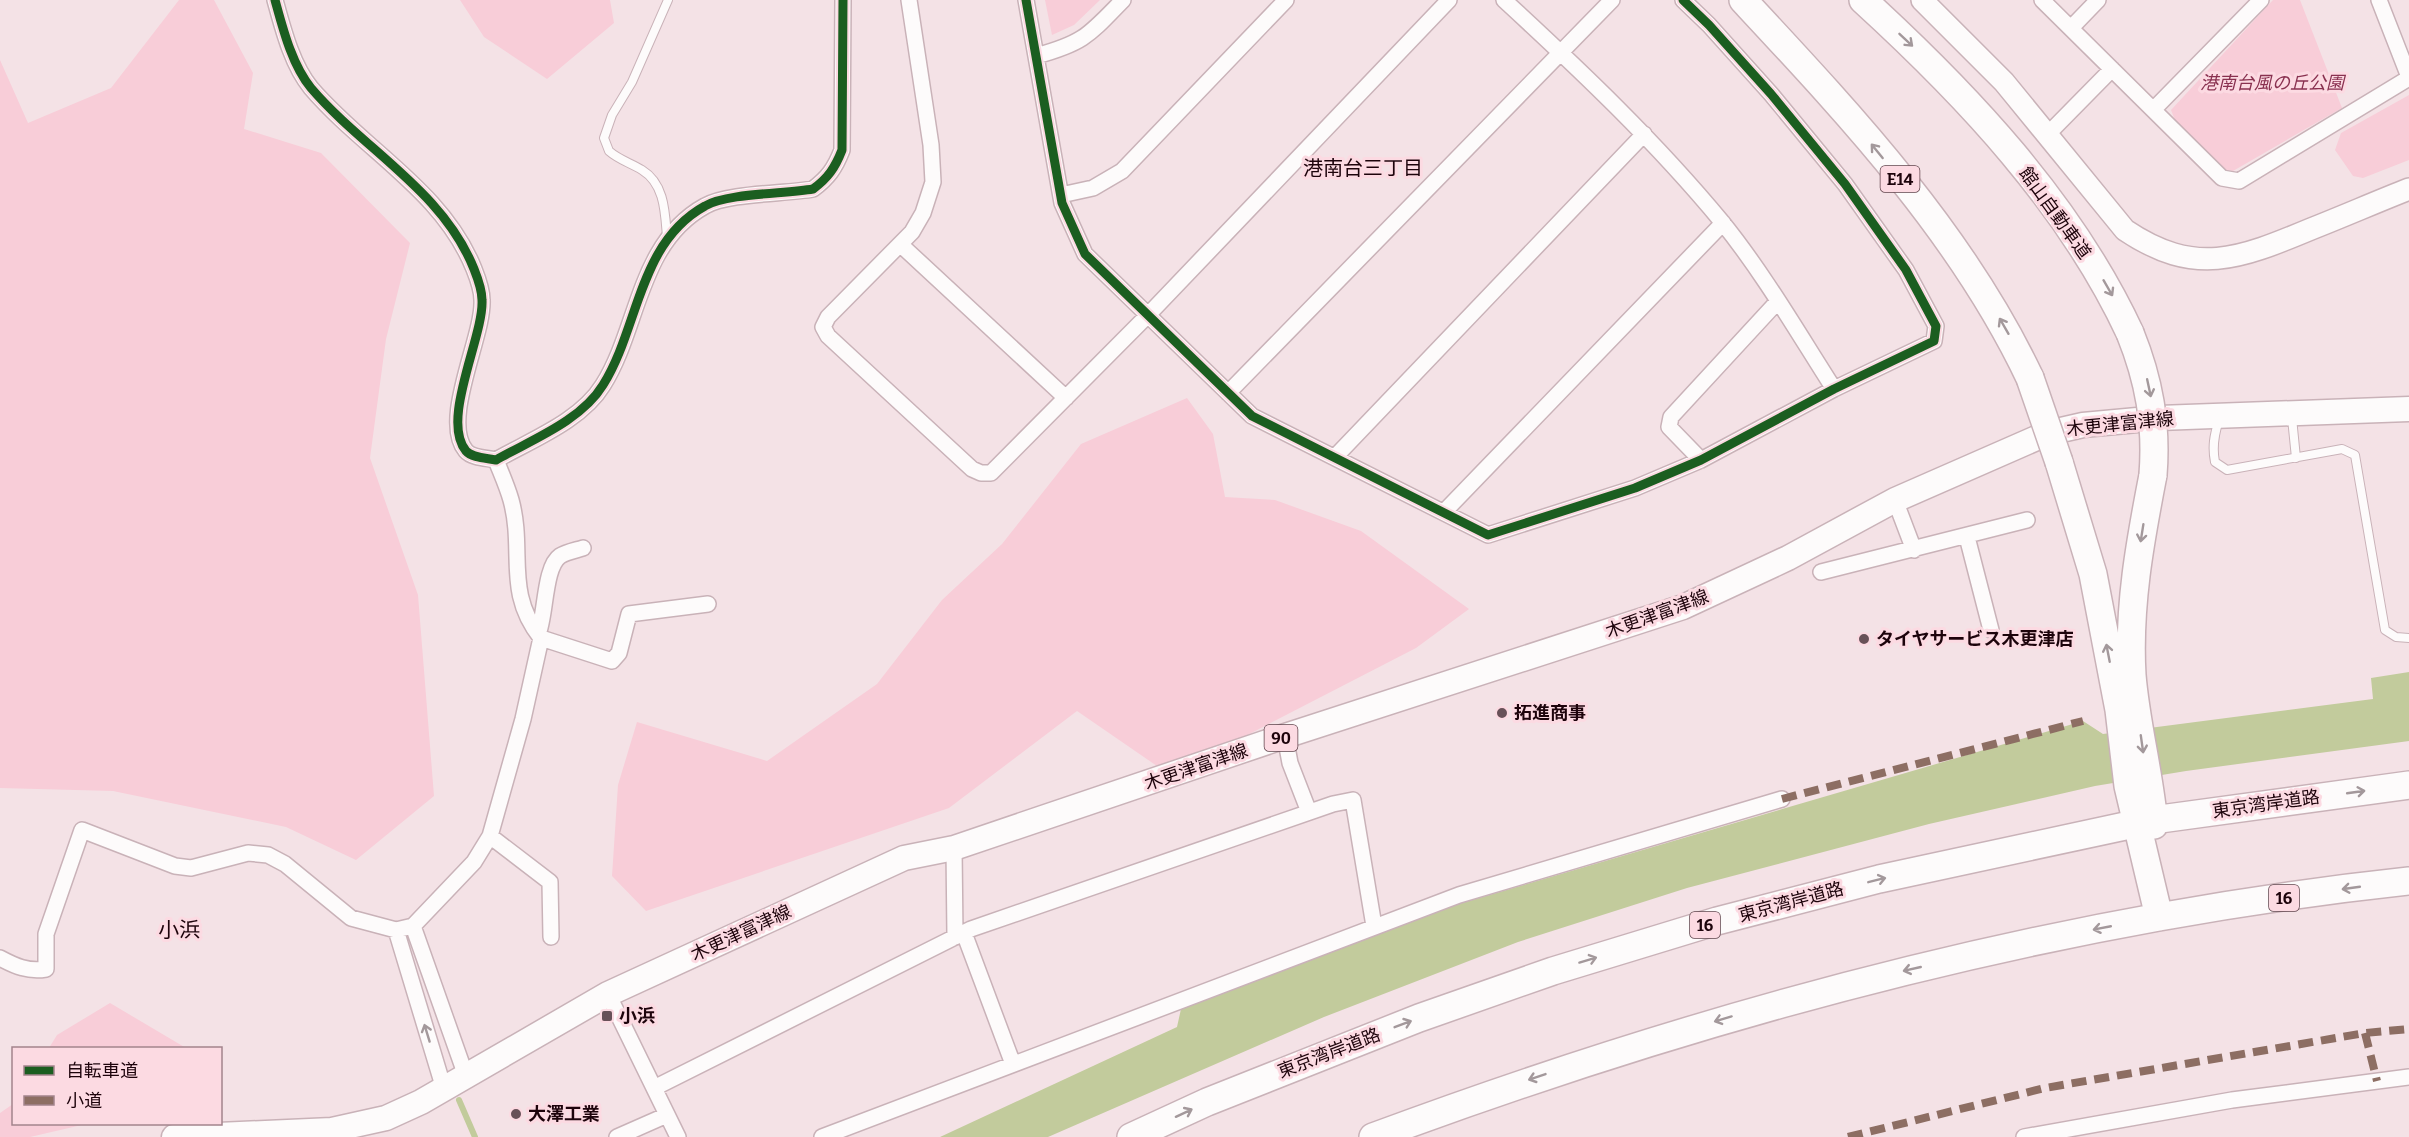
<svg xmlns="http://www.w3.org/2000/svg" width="2409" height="1137" font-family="Bitter,'Noto Sans JP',serif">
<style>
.green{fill:#f8cdd8}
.water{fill:#c2cb9c}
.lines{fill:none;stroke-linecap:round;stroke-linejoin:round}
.stream{stroke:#c2cb9c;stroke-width:6}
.lane-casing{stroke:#c9b2b8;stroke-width:10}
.street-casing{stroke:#c9b2b8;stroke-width:18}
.secondary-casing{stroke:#c9b2b8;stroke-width:24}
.primary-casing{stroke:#c9b2b8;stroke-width:27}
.highway-casing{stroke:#c9b2b8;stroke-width:30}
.lane{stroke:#fdfbfb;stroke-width:8}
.street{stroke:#fdfbfb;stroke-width:15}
.secondary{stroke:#fdfbfb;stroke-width:21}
.primary{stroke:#fdfbfb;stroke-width:24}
.highway{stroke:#fdfbfb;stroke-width:27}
.highway-bridge-casing{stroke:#c9b2b8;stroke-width:30;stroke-linecap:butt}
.highway-bridge{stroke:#fdfbfb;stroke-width:27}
.quiet{stroke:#8d6e63;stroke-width:8;stroke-dasharray:15 8;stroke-linecap:butt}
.cycleway-casing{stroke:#fcdae2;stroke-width:13}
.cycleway{stroke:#1b5e20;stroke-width:9}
.oneway{stroke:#a3989b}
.poi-dot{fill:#685158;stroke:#fcdae2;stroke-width:2}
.labels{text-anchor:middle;stroke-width:6;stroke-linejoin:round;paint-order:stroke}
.shield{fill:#fcdae2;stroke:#60444c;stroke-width:1.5}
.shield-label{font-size:16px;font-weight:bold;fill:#1d030b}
.park-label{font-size:18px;font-style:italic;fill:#893150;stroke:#fcdae2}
.street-label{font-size:18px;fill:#1d030b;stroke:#fcdae2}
.poi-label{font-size:18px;font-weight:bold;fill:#1d030b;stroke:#fcdae2;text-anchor:start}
.neighbourhood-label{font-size:20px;fill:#1d030b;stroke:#fcdae2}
.quarter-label{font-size:21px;fill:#1d030b;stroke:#fcdae2}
</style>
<rect width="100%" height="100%" fill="#f4e2e6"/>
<!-- green -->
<path class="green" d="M179,0H214L253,73L244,129L321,153L410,243L386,339L370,458L418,595L434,796L356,860L286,827L113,791L0,788V60L28,123L111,88Z
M460,0H610L614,23L547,79L484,37Z
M1045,0H1100L1074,25L1052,35Z
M2273,0H2300L2342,108L2233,171L2225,170L2177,125L2171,110Z
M2409,95V160L2363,178L2353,176L2335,150L2341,133Z
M1187,398L1213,434L1225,497L1275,500L1361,531L1469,609L1416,648L1170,775L1077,711L949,808L646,911L612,876L618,785L637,722L767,761L877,684L942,600L1002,544L1081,444Z
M110,1003L186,1048H49L57,1035Z
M13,1104L14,1124H86L30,1137H0V1113Z"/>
<!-- water -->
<path class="water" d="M2409,672V741L2186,771L2095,786L1929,824L1687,888L1518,942L1324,1017L1048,1137H940L1177,1027L1181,1009L1455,905L2083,721L2103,734L2373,699L2371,678Z"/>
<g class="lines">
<!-- stream -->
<path class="stream" d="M459,1100L475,1137"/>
<!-- lane casing -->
<g class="lane-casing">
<path id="lane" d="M667,237C665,213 665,184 642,170C631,163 619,160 609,151L604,138L612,115L632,82L668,0
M2292,418L2296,458
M2219,420C2214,435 2212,447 2215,462L2227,470L2342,449L2355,455L2385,630L2396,637L2409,638"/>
</g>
<!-- street casing -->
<g class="street-casing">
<path id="street" d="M275,0C283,29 292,65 311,88C364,150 443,191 474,269C478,279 482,290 482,300C484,336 440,420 466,451C472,458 487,458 496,460C531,440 581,421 603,385C639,328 638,243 705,206C727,193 785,194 813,189C828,178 835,168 842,150L843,0
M909,0L931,145L933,182L923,213L912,232L828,317L823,327L828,336L972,469L981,473H991L1148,315L1449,0
M1026,0L1062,203L1085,254L1252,416L1488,535L1635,488L1701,460L1834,389L1934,341L1936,326L1906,270L1845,184L1771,94L1709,25L1683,0
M1504,0C1580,70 1656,142 1722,222C1764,274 1798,333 1834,389
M2042,0L2222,178L2239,181L2409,78
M2379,0L2409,77
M2071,28L2098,0
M1036,56C1084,43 1089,35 1123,0
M2154,109L2261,0
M2048,134L2112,69
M1061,195L1093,188L1122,171L1286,0
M901,245L1066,398
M1228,393L1612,0
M1335,457L1644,134
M1701,460L1669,427L1671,417L1778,301
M1895,500L1914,550
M1444,512L1723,223
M1967,537L1991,630
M1821,572L2027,520
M538,634C546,615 544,567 560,556C566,552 577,550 583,548
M541,638L612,661L619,653L629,614L708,604
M1285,736L1290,763L1309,812
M490,836L550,882L551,937
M954,848L955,937
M413,926L466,1076
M396,930L444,1089
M964,933L1013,1064
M0,958C15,966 28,972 46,969V934L82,830L175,866L191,868L248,853L268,855L285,864L351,918L396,930L413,926L474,862L490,836L523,719L541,638C504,592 525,551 511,500C507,486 501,473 496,460
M608,994L678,1137
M654,1088L971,929L1333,804L1353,800L1374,926
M617,1137L667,1115
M822,1137L1459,895L1782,799
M2024,1137L2232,1100L2409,1077"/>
</g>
<!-- secondary casing -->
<g class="secondary-casing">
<path id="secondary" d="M1922,0L2004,82L2125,230C2195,277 2239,259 2311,229C2344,216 2376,202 2409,189"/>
</g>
<!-- primary casing -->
<g class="primary-casing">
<path id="primary" d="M174,1137L332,1130L386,1118L421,1102L608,994L904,858L954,848L1285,736L1683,607L1788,558L1895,500L2048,433L2083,425L2159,418L2409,409"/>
</g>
<!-- highway casing -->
<g class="highway-casing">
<path id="highway" d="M1743,0C1850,115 1962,234 2030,378
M1863,0C1967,95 2070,204 2130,333
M2059,462L2093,574L2119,710L2128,786L2159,917
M2153,475C2140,542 2128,607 2132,675C2136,725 2150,775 2154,825
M1131,1137L1207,1102L1419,1018L1553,971L1717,921L1879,879L2153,820L2409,785
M1373,1137C1707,1013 2053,919 2409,881"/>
</g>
<!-- lane -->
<use href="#lane" class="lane"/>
<!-- street -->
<use href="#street" class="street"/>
<!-- secondary -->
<use href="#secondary" class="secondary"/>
<!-- primary -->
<use href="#primary" class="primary"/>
<!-- highway -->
<use href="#highway" class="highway"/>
<!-- highway-bridge casing -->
<g class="highway-bridge-casing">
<path id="highway-bridge" d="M2130,333C2149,380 2157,424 2153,475
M2030,378L2059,462"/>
</g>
<!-- highway-bridge -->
<use href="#highway-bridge" class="highway-bridge"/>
<!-- quiet -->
<path class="quiet" d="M1782,799L2083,721
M2365,1033L2377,1081
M1848,1137L2045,1088L2365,1033L2409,1029"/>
<!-- cycleway casing -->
<g class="cycleway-casing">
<path id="cycleway" d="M275,0C283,29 292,65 311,88C364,150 443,191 474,269C478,279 482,290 482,300C484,336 440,420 466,451C472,458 487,458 496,460C531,440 581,421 603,385C639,328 638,243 705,206C727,193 785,194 813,189C828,178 835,168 842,150L843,0
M1026,0L1062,203L1085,254L1252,416L1488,535L1635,488L1701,460L1834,389L1934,341L1936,326L1906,270L1845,184L1771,94L1709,25L1683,0"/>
</g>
<!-- cycleway -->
<use href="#cycleway" class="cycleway"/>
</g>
<!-- one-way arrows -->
<defs><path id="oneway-shaft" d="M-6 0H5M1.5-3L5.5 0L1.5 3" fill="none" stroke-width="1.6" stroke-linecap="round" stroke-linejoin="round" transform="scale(1.5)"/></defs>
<g class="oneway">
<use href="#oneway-shaft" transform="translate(1906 40) rotate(43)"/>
<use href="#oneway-shaft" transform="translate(1877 151) rotate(-129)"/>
<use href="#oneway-shaft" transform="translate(2108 288) rotate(60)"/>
<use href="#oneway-shaft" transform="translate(2004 326) rotate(-120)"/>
<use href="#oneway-shaft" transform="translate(2149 388) rotate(78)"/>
<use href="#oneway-shaft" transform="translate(2142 533) rotate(99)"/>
<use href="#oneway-shaft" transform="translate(2108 653) rotate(-101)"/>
<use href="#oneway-shaft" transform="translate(2142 744) rotate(82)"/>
<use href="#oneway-shaft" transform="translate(2356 792) rotate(-8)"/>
<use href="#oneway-shaft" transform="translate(1877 880) rotate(-14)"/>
<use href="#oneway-shaft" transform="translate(2351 888) rotate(172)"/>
<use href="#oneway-shaft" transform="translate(2102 928) rotate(169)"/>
<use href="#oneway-shaft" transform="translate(1588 960) rotate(-17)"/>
<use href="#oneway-shaft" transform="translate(1912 969) rotate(167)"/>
<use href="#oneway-shaft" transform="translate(1723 1019) rotate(163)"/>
<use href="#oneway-shaft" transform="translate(1403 1024) rotate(-21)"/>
<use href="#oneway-shaft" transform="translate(427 1033) rotate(-107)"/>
<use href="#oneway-shaft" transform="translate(1537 1077) rotate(161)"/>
<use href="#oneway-shaft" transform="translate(1184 1113) rotate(-25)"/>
</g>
<!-- markers -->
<g class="poi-dot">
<circle cx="1864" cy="639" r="6"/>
<circle cx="1502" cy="713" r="6"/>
<rect x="601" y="1010" width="12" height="12" rx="3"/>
<circle cx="516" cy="1114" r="6"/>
</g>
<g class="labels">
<!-- shield labels -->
<g class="shield">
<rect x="1880.5" y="166" width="39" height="26" rx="4.5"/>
<rect x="1264.5" y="725" width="33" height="26" rx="4.5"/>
<rect x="2269" y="885" width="30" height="26" rx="4.5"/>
<rect x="1690" y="912" width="30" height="26" rx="4.5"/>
</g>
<g class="shield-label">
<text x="1900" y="185">E14</text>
<text x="1281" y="744">90</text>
<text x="2284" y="904">16</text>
<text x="1705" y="931">16</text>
</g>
<!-- park labels -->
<g class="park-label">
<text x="2272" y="89">港南台風の丘公園</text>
</g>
<!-- street labels -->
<g class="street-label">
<text transform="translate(2055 213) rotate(54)" y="6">館山自動車道</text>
<text transform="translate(2120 424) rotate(-6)" y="6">木更津富津線</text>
<text transform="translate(1657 614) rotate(-20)" y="6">木更津富津線</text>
<text transform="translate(1196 767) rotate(-19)" y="6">木更津富津線</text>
<text transform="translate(2266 804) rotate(-8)" y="6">東京湾岸道路</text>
<text transform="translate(1791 902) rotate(-15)" y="6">東京湾岸道路</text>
<text transform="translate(741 933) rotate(-25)" y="6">木更津富津線</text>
<text transform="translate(1329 1053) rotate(-21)" y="6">東京湾岸道路</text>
</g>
<!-- poi labels -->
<g class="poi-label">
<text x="1876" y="645">タイヤサービス木更津店</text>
<text x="1514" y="719">拓進商事</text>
<text x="619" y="1022">小浜</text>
<text x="528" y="1120">大澤工業</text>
</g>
<!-- neighbourhood labels -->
<g class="neighbourhood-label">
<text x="1363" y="175">港南台三丁目</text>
</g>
<!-- quarter labels -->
<g class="quarter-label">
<text x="179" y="937">小浜</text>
</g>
</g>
<!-- legend -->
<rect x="12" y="1047" width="210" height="78" fill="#fcdae2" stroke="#a3848c" stroke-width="1.5"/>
<rect x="24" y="1066" width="30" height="9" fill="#1b5e20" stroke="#a3848c" stroke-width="1.5"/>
<text x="66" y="1077" font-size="18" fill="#1d030b">自転車道</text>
<rect x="24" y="1096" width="30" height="9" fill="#8d6e63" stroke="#a3848c" stroke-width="1.5"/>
<text x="66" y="1107" font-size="18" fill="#1d030b">小道</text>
</svg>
